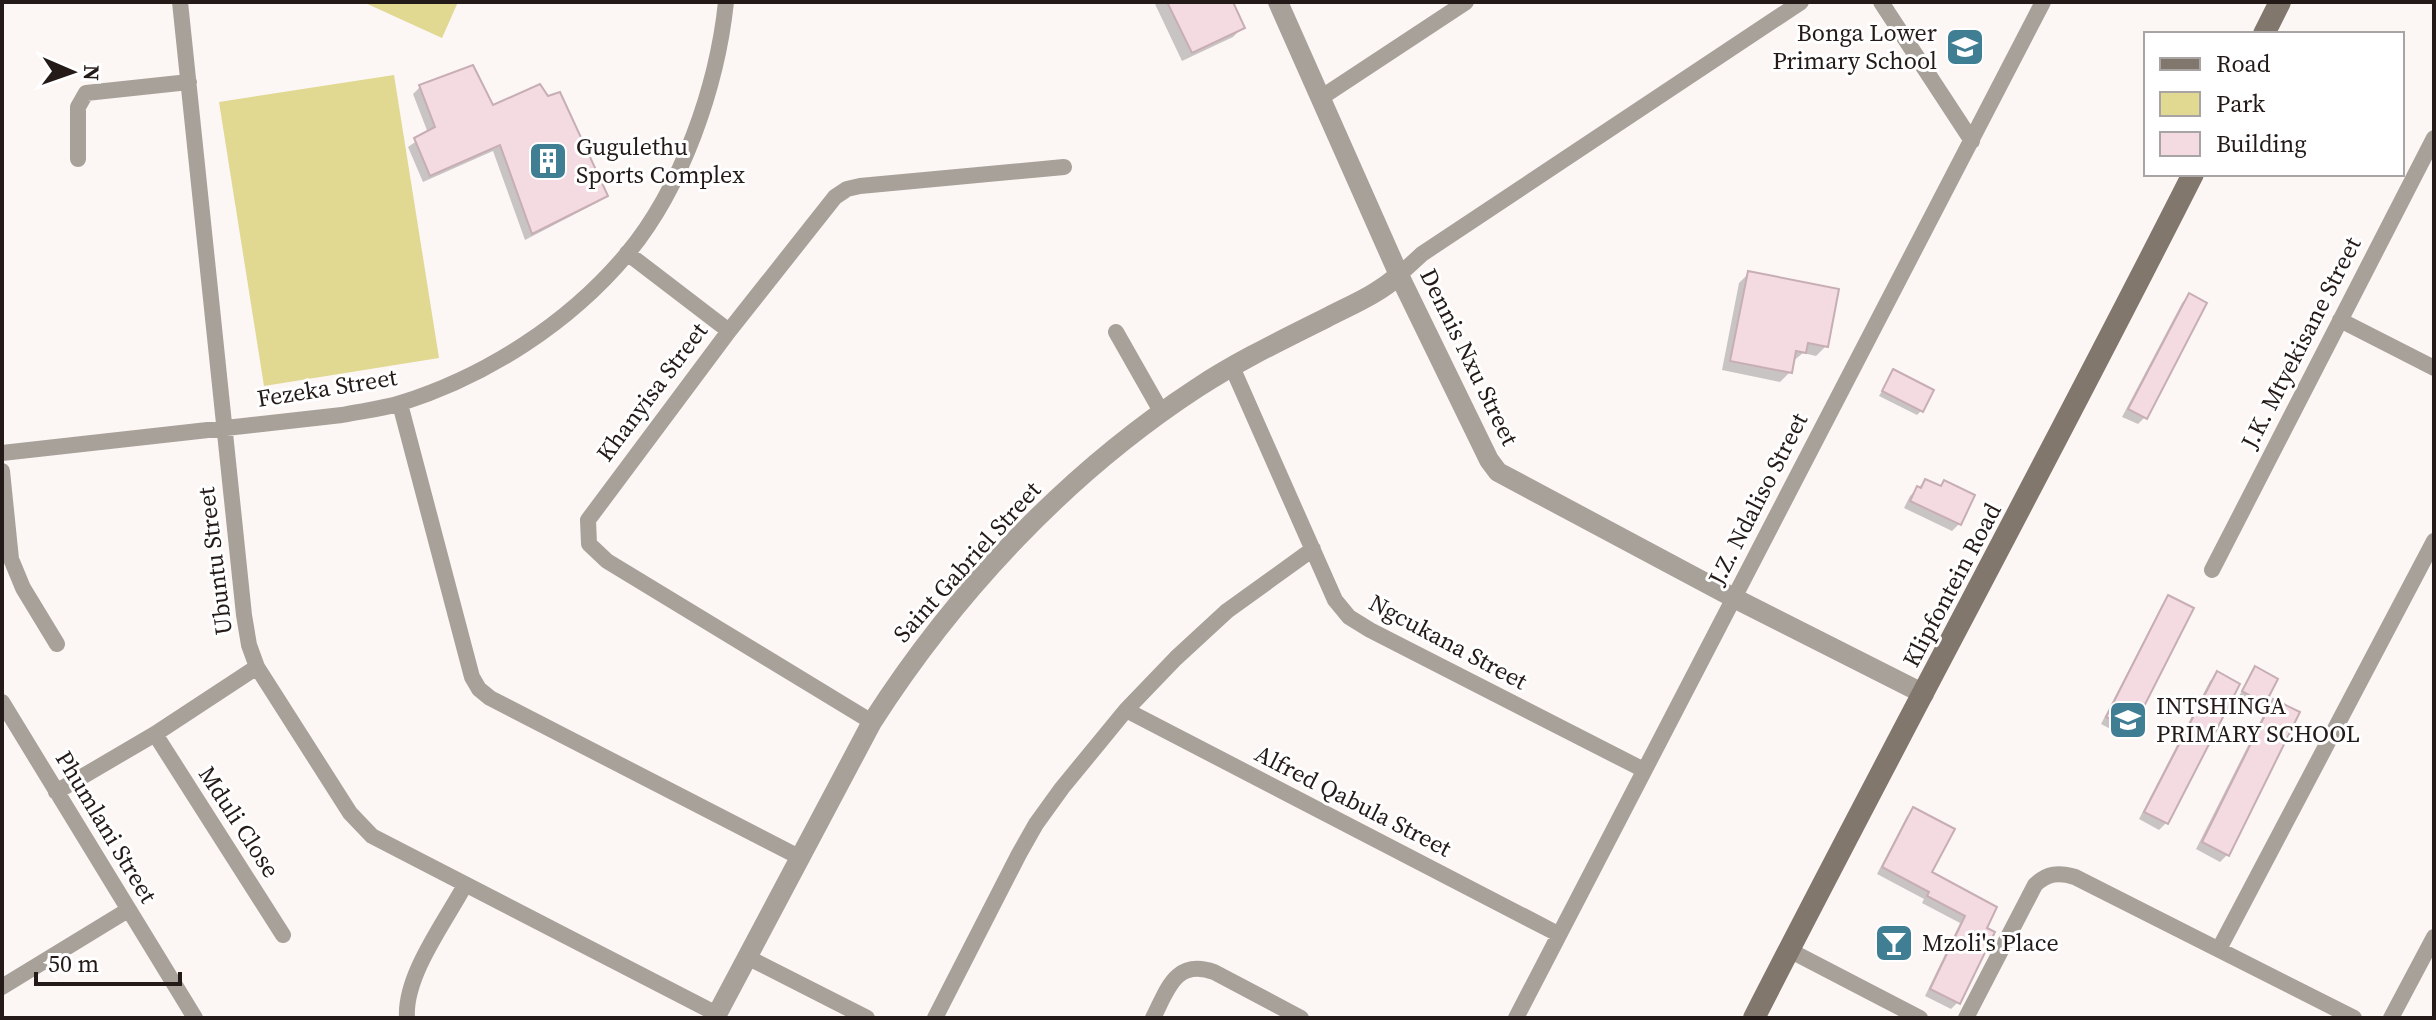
<svg xmlns="http://www.w3.org/2000/svg" width="2436" height="1020" font-family="'Source Serif 4',serif">
<style>
.green{fill:#e1d892}
.shadow{fill:#0003}
.building{fill:#f4dae1;stroke:#c7aeb5;stroke-width:2}
.lines{fill:none;stroke-linecap:round;stroke-linejoin:round}
.minor{stroke:#a8a199;stroke-width:16}
.tertiary{stroke:#a8a199;stroke-width:20}
.secondary{stroke:#82776c;stroke-width:22}
.labels{text-anchor:middle;stroke-width:6;stroke-linejoin:round;paint-order:stroke}
.poi-label{font-size:24px;fill:#241b19;stroke:#fff;text-anchor:start}
.street-label{font-size:24px;fill:#241b19;stroke:#fff}
</style>
<rect width="100%" height="100%" fill="#fcf6f5"/>
<!-- green -->
<path class="green" d="M363,2H458L442,38Z
M394,75L439,358L264,386L219,102Z"/>
<!-- shadow -->
<path class="shadow" d="M1157,2H1232L1243,27L1233,37L1182,61L1155,4Z
M420,87L492,107L605,195L598,202L525,240L493,151L423,182L408,147L428,133L413,94Z
M1749,273L1826,346L1816,356L1803,353L1792,362L1790,372L1780,382L1722,370L1739,283Z
M2189,295L2145,417L2138,424L2122,417L2182,303Z
M1893,372L1921,411L1917,415L1879,396Z
M1925,481L1939,488L1944,483L1959,524L1952,531L1904,508L1910,496Z
M2169,597L2131,729L2124,736L2101,724L2162,605Z
M2255,669L2263,703L2259,707L2239,696Z
M2217,674L2166,823L2159,830L2139,819L2210,681Z
M2274,701L2227,855L2220,862L2196,849L2267,708Z
M1914,810L1930,873L1995,908L1958,1002L1951,1009L1925,996L1960,923L1922,903L1924,899L1877,874L1907,816Z"/>
<!-- building -->
<path class="building" d="M1167,2H1233L1245,28L1192,53Z
M473,65L493,105L540,84L548,96L560,92L608,196L532,234L500,145L430,176L414,138L435,127L419,85Z
M1748,271L1839,289L1828,347L1808,343L1806,353L1796,351L1792,373L1730,361Z
M2189,293L2207,303L2147,419L2128,409Z
M1893,369L1934,390L1923,412L1882,391Z
M1925,479L1941,486L1944,480L1975,495L1961,525L1910,501L1917,486L1921,488Z
M2168,595L2194,608L2132,730L2106,717Z
M2255,666L2278,679L2265,704L2242,691Z
M2217,671L2240,684L2168,824L2144,812Z
M2273,699L2300,712L2229,856L2202,842Z
M1913,807L1955,829L1932,872L1997,907L1987,928L1995,932L1960,1004L1930,989L1965,916L1927,896L1929,892L1882,867Z"/>
<g class="lines">
<!-- minor -->
<path class="minor" d="M180,2L244,615L249,645L257,667L350,813L372,836L717,1014
M1881,2L1972,141
M1322,97L1466,2
M78,159V107L86,93L189,82
M627,253L729,331
M1399,275L1422,254L1801,2
M2340,320L2434,368
M1116,332L1162,413
M1232,367L1335,600L1349,617L1370,630L1644,770
M400,404L472,677L479,689L490,698L799,857
M2,453L342,415C361,411 382,409 401,403C487,376 569,323 627,254C682,188 717,87 726,2
M2,471L11,559L23,588L57,644
M2212,570L2434,138
M2,702L195,1018
M1126,710L1558,934
M872,722L607,561L589,544L588,520L729,331L835,197L847,189L860,186L1064,167
M155,734L283,935
M56,792L155,734L257,667
M2219,949L2434,541
M1789,950L1920,1018
M749,958L867,1018
M2,987L128,910
M407,1018C404,976 445,922 465,885
M935,1018L1019,854L1036,824L1062,788L1126,710L1176,658L1227,611L1313,549
M1153,1018C1167,991 1175,958 1214,972L1301,1018
M1516,1018L2043,2
M1966,1018L2035,885C2047,873 2059,872 2075,877L2354,1018
M2391,1018L2434,937"/>
<!-- tertiary -->
<path class="tertiary" d="M1278,2L1399,275L1489,460L1498,472L1734,598L1924,694
M715,1018L872,722C956,591 1067,473 1197,388C1238,361 1282,340 1326,318C1351,305 1378,294 1399,275"/>
<!-- secondary -->
<path class="secondary" d="M2264,34L2280,2
M1754,1018C1898,736 2050,457 2193,174"/>
</g>
<!-- icons -->
<defs>
<g id="school-square" transform="scale(2)"><rect x="-9" y="-9" width="18" height="18" rx="4" fill="#407e94" stroke="#fff"/><path d="M0-5L7-2L0 1L-7-2ZM-4 1L0 2.5L4 1V4Q0 6-4 4Z" fill="#fff"/></g>
<g id="building-square" transform="scale(2)"><rect x="-9" y="-9" width="18" height="18" rx="4" fill="#407e94" stroke="#fff"/><path d="M-4-6H4V6H1V3H-1V6H-4ZM-2.5-4.3h1.7v1.8h-1.7ZM.8-4.3h1.7v1.8H.8ZM-2.5-1h1.7V.8h-1.7ZM.8-1h1.7V.8H.8Z" fill="#fff"/></g>
<g id="bar-square" transform="scale(2)"><rect x="-9" y="-9" width="18" height="18" rx="4" fill="#407e94" stroke="#fff"/><path d="M-6-5H6L.8 .8V4.5H3.5V6h-7V4.5H-.8V.8Z" fill="#fff"/></g>
</defs>
<g fill-rule="evenodd">
<use href="#school-square" x="1965" y="47"/>
<use href="#building-square" x="548" y="161"/>
<use href="#school-square" x="2128" y="720"/>
<use href="#bar-square" x="1894" y="943"/>
</g>
<g class="labels">
<!-- poi labels -->
<g class="poi-label">
<text x="1937" y="41" text-anchor="end">Bonga Lower<tspan x="1937" dy="28">Primary School</tspan></text>
<text x="576" y="155">Gugulethu<tspan x="576" dy="28">Sports Complex</tspan></text>
<text x="2156" y="714">INTSHINGA<tspan x="2156" dy="28">PRIMARY SCHOOL</tspan></text>
<text x="1922" y="951">Mzoli's Place</text>
</g>
<!-- street labels -->
<g class="street-label">
<text transform="translate(2301 343) rotate(-63)" y="8">J.K. Mtyekisane Street</text>
<text transform="translate(1469 357) rotate(64)" y="8">Dennis Nxu Street</text>
<text transform="translate(327 388) rotate(-9)" y="8">Fezeka Street</text>
<text transform="translate(652 392) rotate(-53)" y="8">Khanyisa Street</text>
<text transform="translate(1758 499) rotate(-63)" y="8">J.Z. Ndaliso Street</text>
<text transform="translate(215 561) rotate(-97)" y="8">Ubuntu Street</text>
<text transform="translate(967 562) rotate(-48)" y="8">Saint Gabriel Street</text>
<text transform="translate(1952 585) rotate(-62)" y="8">Klipfontein Road</text>
<text transform="translate(1448 642) rotate(28)" y="8">Ngcukana Street</text>
<text transform="translate(1353 801) rotate(27)" y="8">Alfred Qabula Street</text>
<text transform="translate(239 822) rotate(57)" y="8">Mduli Close</text>
<text transform="translate(106 827) rotate(59)" y="8">Phumlani Street</text>
</g>
</g>
<!-- border -->
<rect width="2436" height="1020" fill="none" stroke="#241b19" stroke-width="8"/>
<!-- legend -->
<rect x="2144" y="32" width="260" height="144" fill="#ffffff" stroke="#a7a4a3" stroke-width="2"/>
<rect x="2160" y="58" width="40" height="12" fill="#82776c" stroke="#a7a4a3" stroke-width="2"/>
<text x="2216" y="72" font-size="24" fill="#241b19">Road</text>
<rect x="2160" y="92" width="40" height="24" fill="#e1d892" stroke="#a7a4a3" stroke-width="2"/>
<text x="2216" y="112" font-size="24" fill="#241b19">Park</text>
<rect x="2160" y="132" width="40" height="24" fill="#f4dae1" stroke="#a7a4a3" stroke-width="2"/>
<text x="2216" y="152" font-size="24" fill="#241b19">Building</text>
<!-- north arrow -->
<g transform="translate(72 72) rotate(92)" stroke="#ffffff" stroke-width="6" paint-order="stroke">
<path d="M0-6L14 30L0 20L-14 30Z" fill="#241b19"/>
<text y="-12" font-size="22" font-weight="bold" text-anchor="middle" fill="#241b19">N</text>
</g>
<!-- scale -->
<path d="M36 972v12h144v-12" fill="none" stroke="#241b19" stroke-width="4"/>
<text x="48" y="972" font-size="24" fill="#241b19" stroke="#ffffff" stroke-width="6" paint-order="stroke">50 m</text>
</svg>
